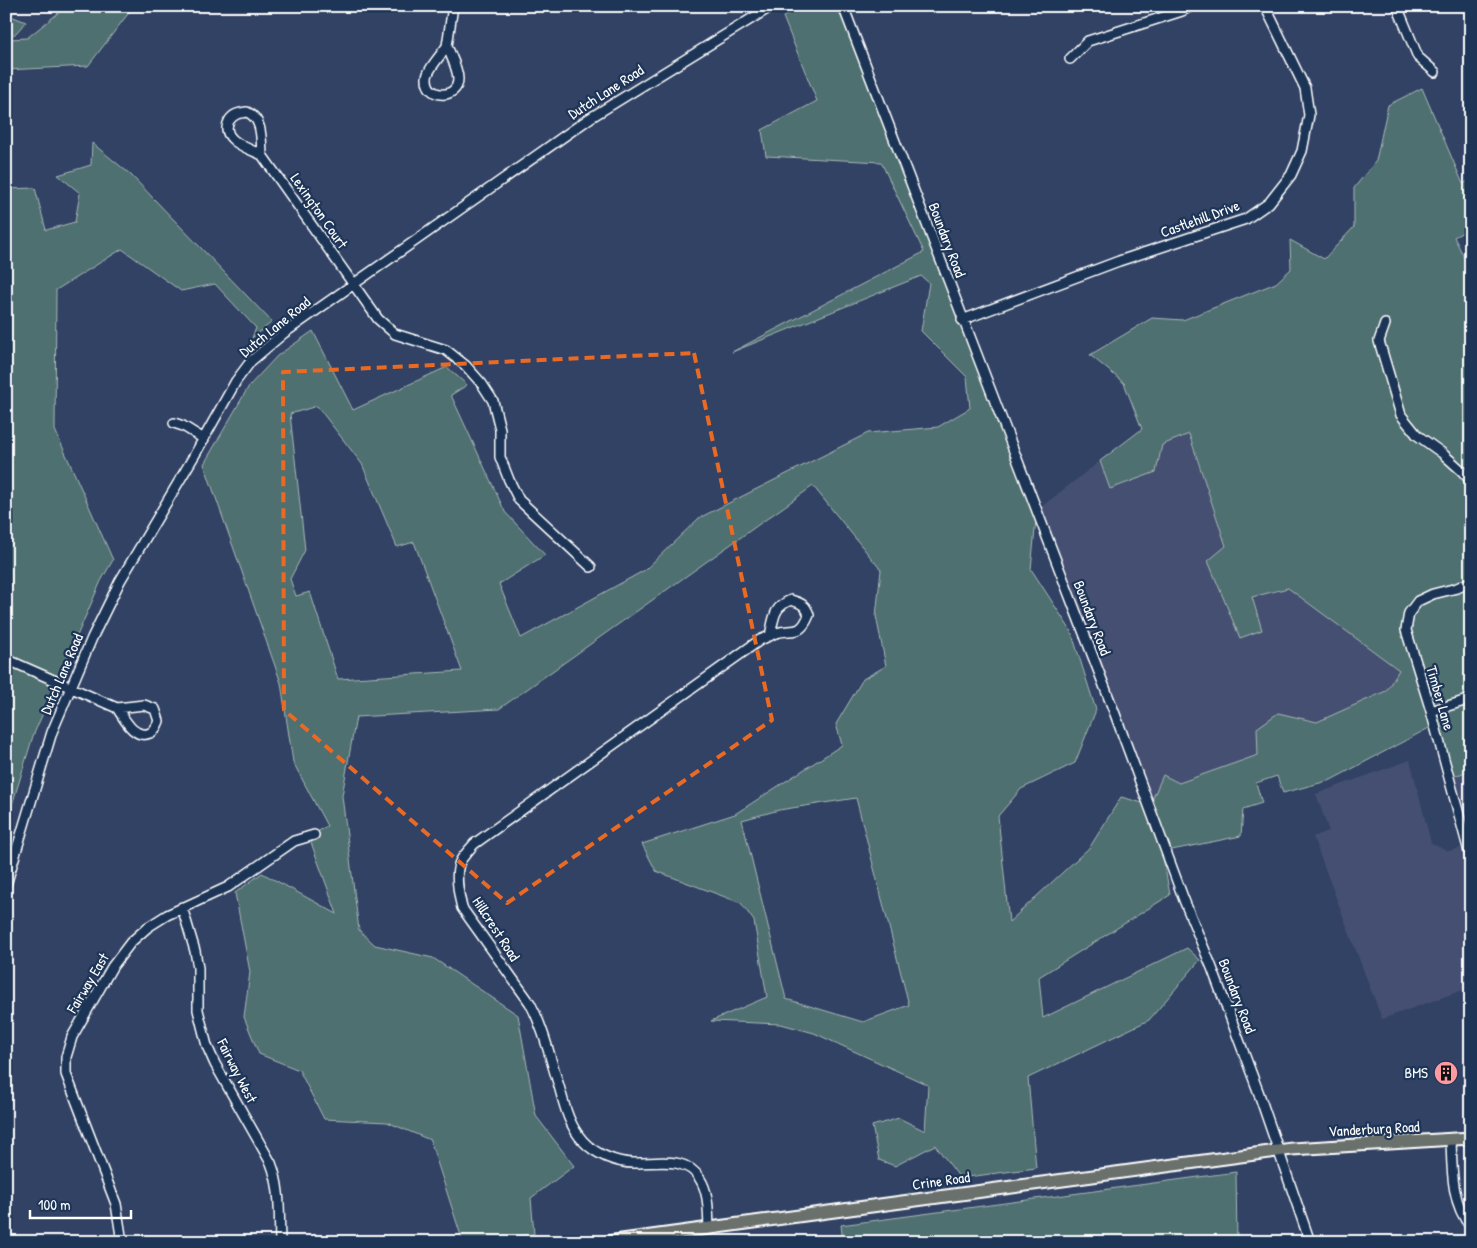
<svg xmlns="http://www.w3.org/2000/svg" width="1477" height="1248" font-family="'Patrick Hand',sans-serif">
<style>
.built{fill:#455072}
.green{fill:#507070;stroke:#a8b8b8;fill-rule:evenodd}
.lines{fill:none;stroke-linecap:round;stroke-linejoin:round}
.minor-casing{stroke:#fff;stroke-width:12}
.major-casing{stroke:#fff;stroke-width:15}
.minor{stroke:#1d3557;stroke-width:9}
.major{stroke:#6a716d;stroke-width:11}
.marked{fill:none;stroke:#ea6a24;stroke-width:4;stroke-dasharray:10 6;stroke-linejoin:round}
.labels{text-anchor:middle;stroke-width:4.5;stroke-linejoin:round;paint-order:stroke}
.street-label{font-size:15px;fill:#fff;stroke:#1d3557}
.poi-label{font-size:15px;fill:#fff;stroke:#1d3557;text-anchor:end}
</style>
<rect width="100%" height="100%" fill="#324265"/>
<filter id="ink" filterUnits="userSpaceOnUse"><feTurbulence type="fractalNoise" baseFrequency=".02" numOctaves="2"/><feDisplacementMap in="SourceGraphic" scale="10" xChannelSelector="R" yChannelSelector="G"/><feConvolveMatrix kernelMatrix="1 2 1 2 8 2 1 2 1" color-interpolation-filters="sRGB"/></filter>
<g filter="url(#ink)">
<!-- built -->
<path class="built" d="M1188,434L1226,547L1252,597L1288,588L1399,670L1386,691L1317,722L1278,713L1258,755L1179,784L1150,806L1040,508L1100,461L1110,489L1162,445Z
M1410,760L1431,843L1448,851L1465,847L1447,780L1471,769V958L1466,960L1471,987L1382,1019L1313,837L1329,831L1316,794Z"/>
<!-- green -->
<path class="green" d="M67,6H134L88,66L6,70V35L10,39L27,38Z
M801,6H838L865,66L1037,510L1031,569L1071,631L1096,710L1075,763L1021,789L998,816L1009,922L1090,847L1121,797L1150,805L1163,775L1179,783L1258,755L1257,728L1278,713L1317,722L1386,691L1399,670L1288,588L1252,597L1262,630L1240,638L1208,561L1226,546L1189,434L1162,445L1156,472L1110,489L1100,461L1142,429L1124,383L1090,355L1152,318L1183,320L1276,283L1291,269L1290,240L1324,259L1354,227V188L1376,161L1388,105L1422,88L1463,184L1471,179V228L1454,237L1471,271V769L1456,776L1429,728L1331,780L1283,793L1277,776L1256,783L1262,803L1243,809L1241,836L1162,852L1170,895L1039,977L1043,1018L1187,948L1200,960L1149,1020L1028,1078L1036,1168L960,1178L935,1145L895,1166L879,1160L872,1126L899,1118L925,1131L928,1085L814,1033L781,1024L711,1021L767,997L754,921L741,903L656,871L642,844L735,814L842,745L836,724L863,679L886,666L876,616L881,570L813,486L499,709L356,717L342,796L359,930L375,945L433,958L518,1015L536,1116L574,1166L531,1198L534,1234L479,1242H463L430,1140L387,1122L324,1119L299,1070L259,1054L244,1017L250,972L235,893L262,873L337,914L309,837L327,826L293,762L281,683L204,464L249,386L277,356L313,331L353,410L447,367L467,385L451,395L505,512L545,555L499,584L521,638L645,570L699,518L868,433L938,427L970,408L967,377L921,331L929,283L921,276L732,352L924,252L881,162L766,156L762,130L817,101L783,17ZM317,406L362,464L397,547L414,542L462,671L338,679L310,592L296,596L290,579L305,550L290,414ZM856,798L909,1005L863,1022L786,999L742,820L779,810Z
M6,14L26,22L14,35L6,31Z
M92,143L130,174L272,322L252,338L256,328L215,284L181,291L122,249L56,290L55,430L113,560L101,581L33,736L6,825V189L35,188L46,230L75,222L80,193L58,175L91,165Z
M1236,1172L1237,1242H843L841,1225Z
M759,1236L761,1242H714Z"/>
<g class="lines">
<!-- minor casing -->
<g class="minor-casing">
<path id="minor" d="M843,6L1115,714L1184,900L1212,968L1258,1091L1310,1242
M1397,6L1418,57L1435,72
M447,46C451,56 458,69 458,79C458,100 426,99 427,78C427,70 442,54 447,46Z
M447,46L453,6
M1070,59L1088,41L1182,11L1192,6
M247,112C263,119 261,139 262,155C250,149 219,140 229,121C233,114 239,113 247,112Z
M262,155L378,319L395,334L446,350L466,366L482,384L493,401L500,429V457L509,480L519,500L591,567
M962,320L1119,261L1246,219L1269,203L1291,175L1302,151L1309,115L1305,88L1265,6
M1385,324L1379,341L1401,415L1417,435L1442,453L1462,471L1471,481
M174,423L183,426L204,439
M1471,582L1457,588L1433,594L1418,601L1409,613L1406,630L1431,711L1471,859
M6,659L117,708
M144,705L155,709L159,721C157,726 155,731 150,733C134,740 124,718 117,708Z
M1431,711L1471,699
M6,885L52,732L92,638L120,581L194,456L236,381L251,361L284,333L590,118L772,6
M182,907L195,951L198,968V1010L207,1046L215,1064L271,1163C281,1188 279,1215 280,1242
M1451,1139C1452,1168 1451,1204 1471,1227
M709,1227C708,1211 709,1193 700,1179C686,1155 656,1164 634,1163C616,1163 595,1154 583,1141C569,1126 564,1104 559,1086C550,1058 544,1029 530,1003L462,908C459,896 454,871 461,860C465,854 470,849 474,844L760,640C765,638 771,635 776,633C793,628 800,637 809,615C806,605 801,603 791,600C773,607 774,618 770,636
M122,1242L116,1204L66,1074V1057L72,1037L112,967L131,942L148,927L167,915L228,887L294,841L314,835"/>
</g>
<!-- major casing -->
<g class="major-casing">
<path id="major" d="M607,1242L1292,1149L1471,1138"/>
</g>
<!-- minor -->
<use href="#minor" class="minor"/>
<!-- major -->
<use href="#major" class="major"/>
</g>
</g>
<!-- marked area -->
<path class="marked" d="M694,353L772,720L507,903L284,710L283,372Z"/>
<!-- icons -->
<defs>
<g id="building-disc" transform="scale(1.25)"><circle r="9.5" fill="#ff9aa2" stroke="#1d3557"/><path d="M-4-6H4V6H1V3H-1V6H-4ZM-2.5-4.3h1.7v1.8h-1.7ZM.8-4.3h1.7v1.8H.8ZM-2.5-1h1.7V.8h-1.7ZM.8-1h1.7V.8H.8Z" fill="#111"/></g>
</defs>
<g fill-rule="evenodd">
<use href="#building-disc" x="1446" y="1073"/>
</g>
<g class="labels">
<!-- street labels -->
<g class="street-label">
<text transform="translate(606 92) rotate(-33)" y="5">Dutch Lane Road</text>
<text transform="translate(319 211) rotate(55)" y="5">Lexington Court</text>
<text transform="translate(1200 219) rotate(-20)" y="5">Castlehill Drive</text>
<text transform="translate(947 240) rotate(69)" y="5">Boundary Road</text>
<text transform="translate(275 327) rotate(-39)" y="5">Dutch Lane Road</text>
<text transform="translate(1092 618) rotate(69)" y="5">Boundary Road</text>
<text transform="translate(62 674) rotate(-67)" y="5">Dutch Lane Road</text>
<text transform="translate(1440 698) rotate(74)" y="5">Timber Lane</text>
<text transform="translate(496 929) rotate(57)" y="5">Hillcrest Road</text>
<text transform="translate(88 983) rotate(-59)" y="5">Fairway East</text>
<text transform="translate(1237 996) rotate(69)" y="5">Boundary Road</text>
<text transform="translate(237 1071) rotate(63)" y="5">Fairway West</text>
<text transform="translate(1374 1129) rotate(-3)" y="5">Vanderburg Road</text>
<text transform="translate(941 1181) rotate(-8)" y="5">Crine Road</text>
</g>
<!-- poi labels -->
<g class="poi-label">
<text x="1428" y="1078">BMS</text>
</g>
</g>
<!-- margin -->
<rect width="1477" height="1248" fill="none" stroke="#1d3557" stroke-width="25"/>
<rect x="12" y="12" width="1452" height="1223" fill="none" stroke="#fff" stroke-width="2" filter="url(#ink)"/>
<!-- scale -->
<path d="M30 1210v8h101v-8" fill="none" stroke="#ffffff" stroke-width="2.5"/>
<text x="38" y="1210" font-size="15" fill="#ffffff" stroke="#1d3557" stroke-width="4" paint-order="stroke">100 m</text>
</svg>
